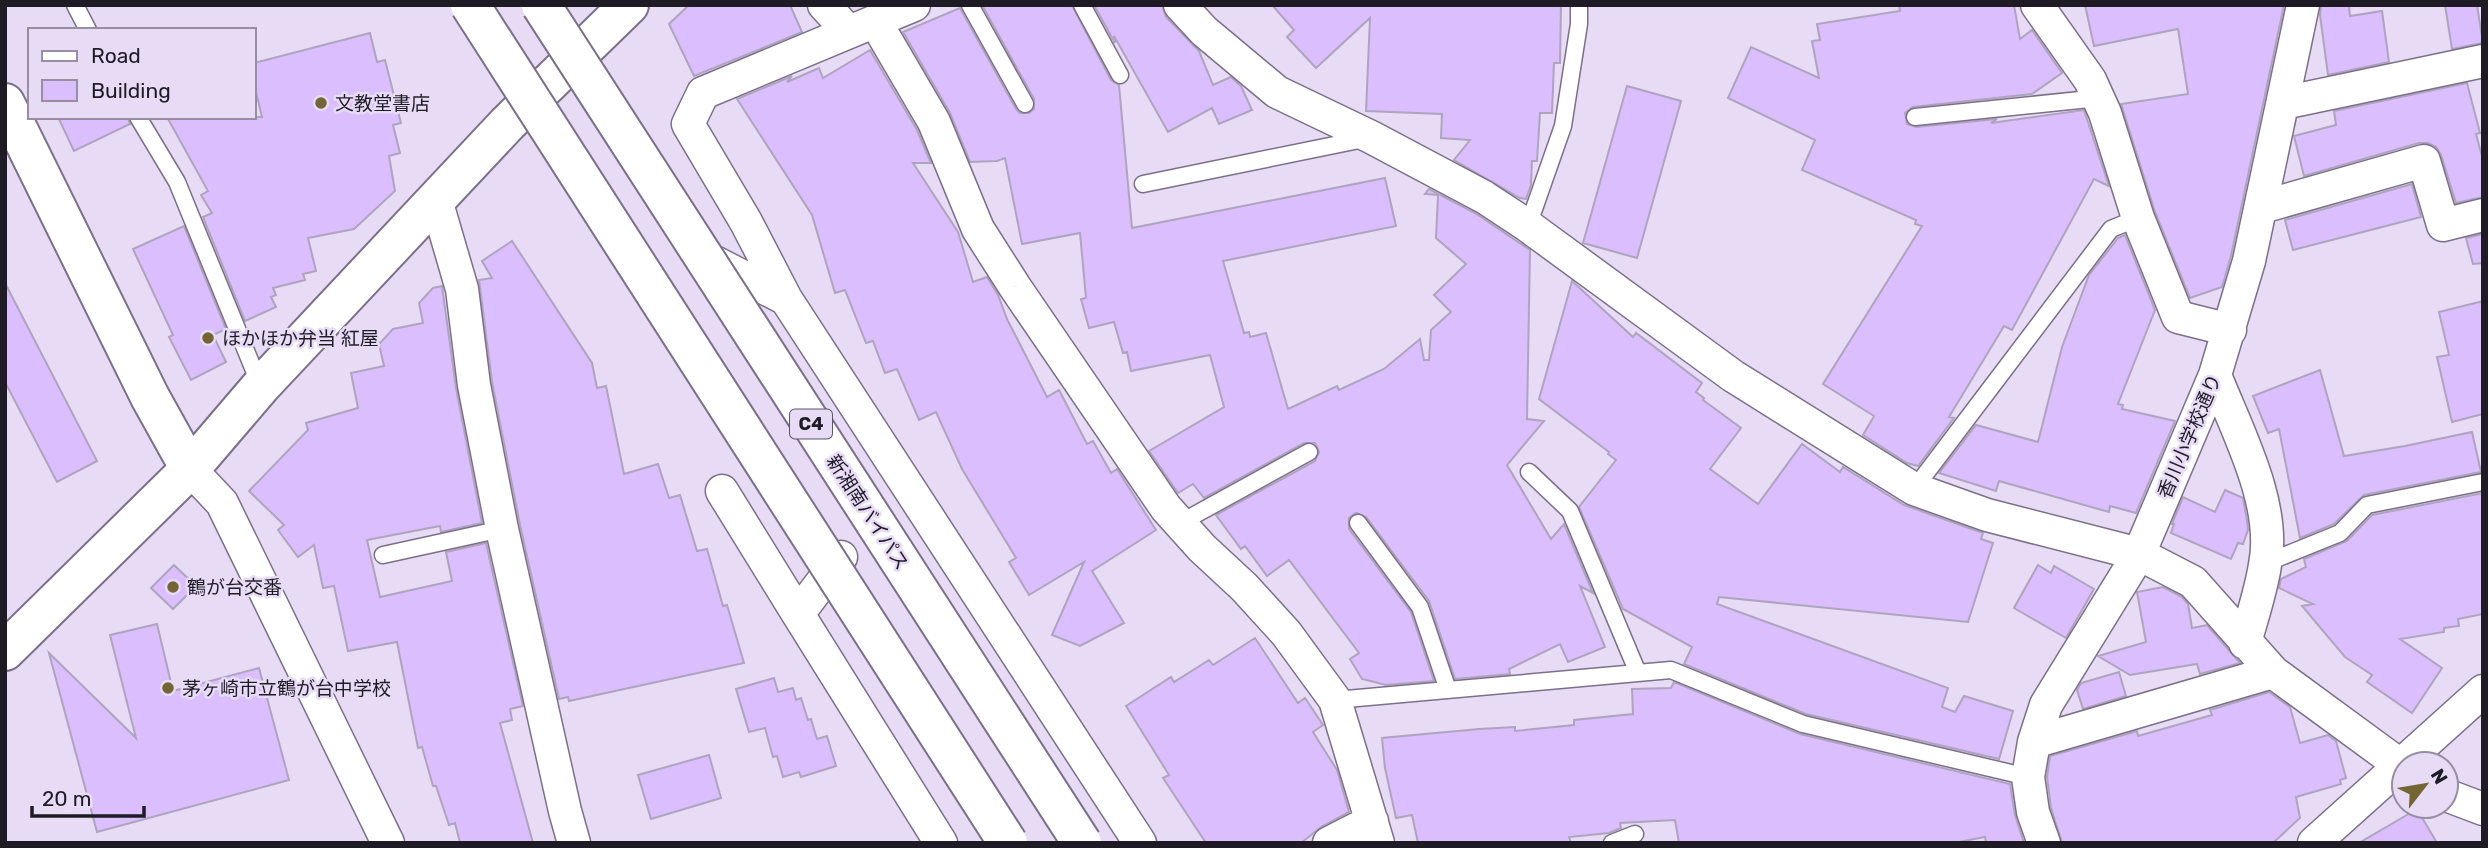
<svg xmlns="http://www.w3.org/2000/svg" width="2488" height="848" font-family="Rubik,'Noto Sans JP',sans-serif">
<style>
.building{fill:#dabefe;stroke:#afa4be;stroke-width:2}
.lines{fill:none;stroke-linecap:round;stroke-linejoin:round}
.lane-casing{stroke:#7b7088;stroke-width:19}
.street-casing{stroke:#7b7088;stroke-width:35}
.secondary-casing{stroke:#7b7088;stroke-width:42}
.lane{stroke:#fff;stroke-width:16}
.street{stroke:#fff;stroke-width:32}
.secondary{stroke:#fff;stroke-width:38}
.highway-bridge-casing{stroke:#7b7088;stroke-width:42;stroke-linecap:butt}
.highway-bridge{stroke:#fff;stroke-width:38}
.poi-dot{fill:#746634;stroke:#e7dbf6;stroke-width:2.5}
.labels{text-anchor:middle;stroke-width:5;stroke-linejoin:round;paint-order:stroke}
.shield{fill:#e7dbf6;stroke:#5b5564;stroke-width:2}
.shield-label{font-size:18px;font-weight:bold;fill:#1f1b25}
.poi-label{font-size:19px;fill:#1f1b25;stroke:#e7dbf6;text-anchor:start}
.street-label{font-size:19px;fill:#1f1b25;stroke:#e7dbf6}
</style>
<rect width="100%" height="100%" fill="#e7dbf6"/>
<!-- building -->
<path class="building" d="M689,5H790L802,32L694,76L669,24Z
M982,5H1072L1111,80L1119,85L1132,228L1385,178L1396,226L1223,261L1244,333L1249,332L1250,337L1266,333L1288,409L1337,386L1339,390L1384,369L1420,339L1424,360H1429L1431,330L1451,312L1434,295L1466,264L1436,238L1438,195L1425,194L1429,189L1475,213L1530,250L1527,419L1544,421L1507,465L1551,539L1564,524L1593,593L1580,586L1605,647L1568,662L1560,644L1509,669L1510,674L1455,679L1429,601L1366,517L1356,513L1349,518V529L1411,612L1434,681L1386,685L1362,679L1350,659L1359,653L1289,560L1267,576L1245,546L1241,549L1216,515L1315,461L1319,452L1315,443H1304L1204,498L1193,484L1178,493L1149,451L1224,407L1210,355L1131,371L1127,352L1123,353L1114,322L1089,328L1081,299L1086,298L1080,233L1022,244L1005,158L997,161L970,162L950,113L903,32L960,8L1016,109L1020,113H1029L1034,109V99Z
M1094,5H1162L1166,17L1199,51L1213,85L1231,77L1241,86L1252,110L1219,124L1212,108L1168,132L1114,36L1115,43Z
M1272,5H1561L1560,63H1554L1552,113H1540L1537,161H1532L1531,185L1526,199L1520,198L1454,160L1470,140L1441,138L1442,114L1366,111L1370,18L1316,68L1287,37L1294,30Z
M1899,5H2014L2020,39L2032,30L2062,73L2032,94L1913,107L1905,113L1907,124L1916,127L1997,119L1991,123L2084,110L2109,186L2094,179L2012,330L2004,326L1949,417L1954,418L1918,466L1907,463L1863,435L1874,416L1823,384L1922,226L1915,224L1916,220L1802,170L1815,140L1728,98L1751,47L1819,78L1812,41L1820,40L1817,24L1900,11Z
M2085,5H2284L2231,256L2222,287L2190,298L2155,212L2121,104L2188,94L2178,29L2094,46Z
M2321,5H2349L2350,16L2382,11L2389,62L2328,75L2320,15Z
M2445,5H2477L2483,43L2452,49Z
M370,33L377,62L385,60L401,123L393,125L400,153L389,156L395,191L354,229L308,238L316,271L303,274L305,280L273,288L276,295L271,297L276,307L245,321L203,217L212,213L201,195L208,191L167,117H262L254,84V63Z
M870,50L917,130L931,163H913L958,232L973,282L987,277L998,295L1007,319L1047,397L1059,390L1087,444L1093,441L1111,473L1117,469L1156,530L1092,571L1124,623L1080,646L1052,635L1084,562L1029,595L1009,562L1016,558L962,469L936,412L919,420L897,369L885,373L873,341L866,343L845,290L835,293L812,215L737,99L792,76L787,82L819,68L823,78Z
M2467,83L2480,133L2476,134L2483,160V197L2456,203L2441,155L2436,147L2428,143H2419L2304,176L2294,136L2336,125L2334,111Z
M1627,86L1681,101L1637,258L1583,243Z
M58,117H128L130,124L74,151Z
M2412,184L2421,217L2293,250L2285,220Z
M184,226L226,329L213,335L226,362L191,380L169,337L173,335L133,249Z
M2483,234V263L2473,264L2466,238Z
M2125,235L2155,310L2118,404L2123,405L2122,409L2175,421L2136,513L2110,506L2109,512L1999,481L1996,491L1939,473L1976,425L2038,442L2062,347L2089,275L2118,238Z
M512,241L592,363L597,388L606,386L624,474L658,464L669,498L680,495L697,551L707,549L723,606L727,605L744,663L569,701L568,697L559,699L520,525L492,382L479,280L492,278L482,261Z
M1572,281L1633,337L1636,333L1702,383L1696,392L1704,398L1703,400L1741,428L1710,469L1758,504L1802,444L1840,472L1843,467L1904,505L1983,533L1981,539L1993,543L1968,622L1719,597L1717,604L1948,688L1942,707L1955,712L1964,696L2013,711L1999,759L1806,714L1684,664L1692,647L1623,609L1579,507L1616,460L1608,454L1609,452L1539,399Z
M5,283L97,461L57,482L5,382Z
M442,286L456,388L482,523L441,532L440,526L367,540L380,597L452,581L446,552L486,543L523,706L510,709L512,720L500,723L533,843H460L455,823L449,825L436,786H433L422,747L418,748L397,642L348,651L334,586L323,588L314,545L298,557L278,530L284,525L249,491L308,430L306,423L358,408L351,373L384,366L379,344L393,329L423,323L419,303L433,288Z
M2483,301V414L2452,422L2437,357L2449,355L2439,312Z
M2320,370L2344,456L2405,446L2472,432L2481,472L2364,495L2334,524L2300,538L2279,429L2268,433L2253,396Z
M2225,490L2243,498L2247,520L2248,530L2243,544L2238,543L2231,559L2171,533L2174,524H2172L2183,497L2215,512Z
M2483,493V614L2458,619L2459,626L2444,628V632L2400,639L2442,668L2412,713L2367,682L2372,675L2345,657L2302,606L2313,604L2279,588L2281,579L2306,567L2304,559L2347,541L2372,515Z
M174,565L196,586L173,609L151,588Z
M2038,565L2051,573L2054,566L2094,589L2066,638L2014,608Z
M2163,587L2182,597L2188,604L2192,628L2207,625L2240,663L2200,674L2197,664L2130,675L2098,656L2146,642L2137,592Z
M157,624L173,691L259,668L289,780L97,832L49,653L136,738L110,635Z
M1255,638L1298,703L1305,698L1323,725L1313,732L1337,770L1349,812L1321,827L1301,843H1206L1163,778L1169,775L1126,706L1171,677L1174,682L1209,660L1213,665Z
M2119,672L2126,696L2083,709L2077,690L2081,683Z
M774,678L778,692L793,688L796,700L801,698L808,720L811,719L817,739L827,736L836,766L801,777L799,772L783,777L777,756L773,757L765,728L749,732L736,689Z
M1674,682L1800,734L2010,784L2015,815L2024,843H1986L1985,837L1954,843H1679L1675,820L1620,823L1621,828L1609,833L1569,837L1571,843H1418L1412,815L1396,818L1385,768L1382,738L1479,729L1515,727V731L1574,725V720L1633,714L1632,689L1671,688Z
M2269,692L2290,707L2300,743L2328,735L2336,741L2346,778L2340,780L2341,784L2296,797L2300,818L2273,843H2062L2051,808L2047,777L2050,756L2137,731L2138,736L2212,715L2210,710Z
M709,755L721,798L651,819L638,775Z
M2417,809L2437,843H2359Z"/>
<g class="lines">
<!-- lane casing -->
<g class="lane-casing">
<path id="lane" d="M75,5L88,30
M970,5L1025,104
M1082,5L1120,75
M138,117L177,182L260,385
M1915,117L2099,98
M1143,184L1364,139
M1528,226L1563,126L1579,24V5
M1529,472L1570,511L1638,673
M1914,489L2111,229L2138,218
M1180,523L1309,452
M1358,523L1420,607L1448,690
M383,555L502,529
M2266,563L2340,533L2367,505L2483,482
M1335,700L1671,670L1803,724L2028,777
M1612,843L1635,834"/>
</g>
<!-- street casing -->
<g class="street-casing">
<path id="street" d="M824,5L848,31
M1180,5L1204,31L1277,92L1371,137L1484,197L1528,226L1733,376L1914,489L1987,515L2139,554L2193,582L2273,672L2404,768
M2037,5L2090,80L2105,113L2138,218L2178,317L2230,330
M875,21L934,122L978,229L1015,287L1166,508L1202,548L1244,587L1286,633L1335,700L1378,843
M2283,103L2483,61
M436,200L462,289L474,385L502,529L565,811L574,843
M2262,207L2424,161L2443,225L2483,215
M699,254L786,299L1140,843
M786,299L746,222L688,124L703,93L914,5
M2215,375C2237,431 2277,504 2265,565C2261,591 2252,617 2245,643
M190,469L222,503L388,843
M722,491L798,614
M841,557L798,614L941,843
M2034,742L2273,672
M2446,795L2483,809
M1329,843L1372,821
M2044,843L2033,812L2028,777L2034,742L2046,705L2139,554L2215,375L2249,261L2303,5
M2314,843L2483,691"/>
</g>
<!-- secondary casing -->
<g class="secondary-casing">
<path id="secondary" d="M5,103L150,397L190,469
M5,651L190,469L261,386L507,124L629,5"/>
</g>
<!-- lane -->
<use href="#lane" class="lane"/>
<!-- street -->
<use href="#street" class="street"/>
<!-- secondary -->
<use href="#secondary" class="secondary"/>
<!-- highway-bridge casing -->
<g class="highway-bridge-casing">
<path id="highway-bridge" d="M470,5L1008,843
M541,5L1082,843"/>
</g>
<!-- highway-bridge -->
<use href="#highway-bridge" class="highway-bridge"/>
</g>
<!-- markers -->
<g class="poi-dot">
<circle cx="321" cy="103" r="7"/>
<circle cx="208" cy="338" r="7"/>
<circle cx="173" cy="587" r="7"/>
<circle cx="168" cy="688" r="7"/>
</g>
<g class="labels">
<!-- shield labels -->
<rect class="shield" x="790" y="409.5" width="42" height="29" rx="5"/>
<g class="shield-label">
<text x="811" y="430">C4</text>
</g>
<!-- poi labels -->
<g class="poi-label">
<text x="335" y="110">文教堂書店</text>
<text x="222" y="345">ほかほか弁当 紅屋</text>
<text x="187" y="594">鶴が台交番</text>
<text x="182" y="695">茅ヶ崎市立鶴が台中学校</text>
</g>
<!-- street labels -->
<g class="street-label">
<text transform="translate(2189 436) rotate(-67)" y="7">香川小学校通り</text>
<text transform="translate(868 512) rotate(57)" y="7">新湘南バイパス</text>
</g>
</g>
<!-- border -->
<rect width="2488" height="848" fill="none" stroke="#1f1b25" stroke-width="14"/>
<!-- legend -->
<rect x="28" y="28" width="228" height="91" fill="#e7dbf6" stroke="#978ea2" stroke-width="2"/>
<rect x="42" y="51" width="35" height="10" fill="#ffffff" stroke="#978ea2" stroke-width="2"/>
<text x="91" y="63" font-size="21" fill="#1f1b25">Road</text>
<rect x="42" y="80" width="35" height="21" fill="#dabefe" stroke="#978ea2" stroke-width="2"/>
<text x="91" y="98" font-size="21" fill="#1f1b25">Building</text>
<!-- north arrow -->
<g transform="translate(2425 785) rotate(59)"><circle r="33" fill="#e7dbf6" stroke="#978ea2" stroke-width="2"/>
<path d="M0-5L12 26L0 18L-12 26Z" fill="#746634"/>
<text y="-10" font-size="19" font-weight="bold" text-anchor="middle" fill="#1f1b25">N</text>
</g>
<!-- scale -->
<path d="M32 806v10h112v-10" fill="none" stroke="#1f1b25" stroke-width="3.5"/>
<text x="42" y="806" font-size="21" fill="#1f1b25" stroke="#e7dbf6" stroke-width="5" paint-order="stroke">20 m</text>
</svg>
